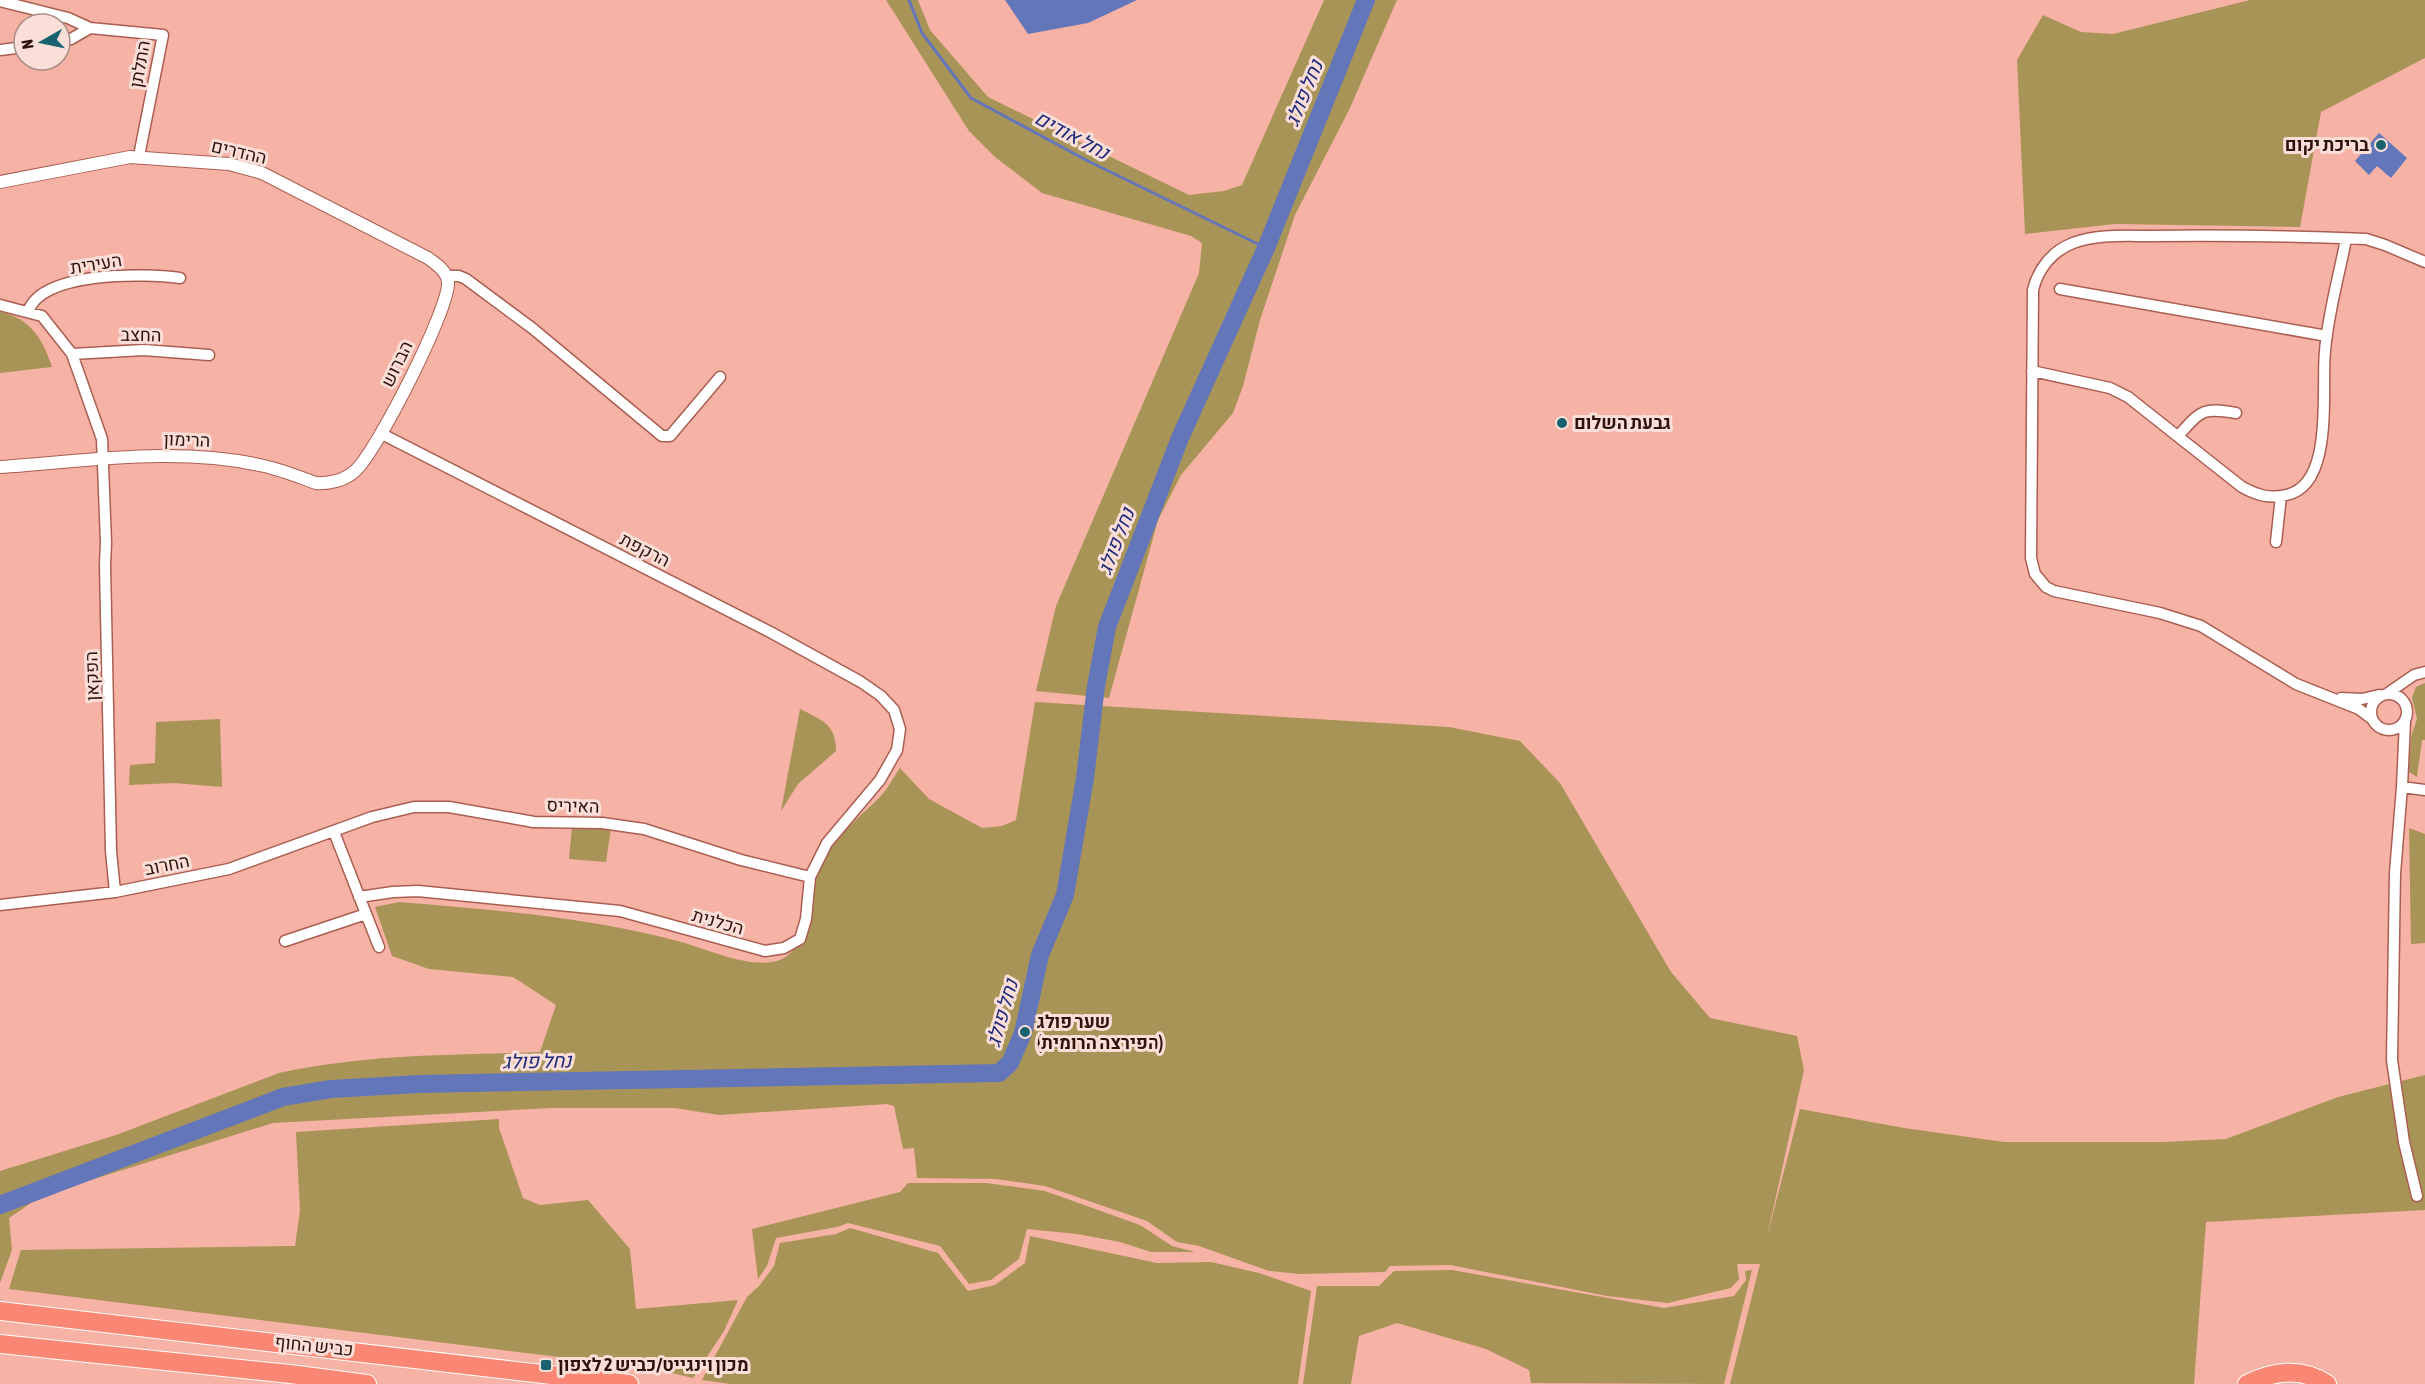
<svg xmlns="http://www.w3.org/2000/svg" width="2425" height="1384" font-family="'Asap Condensed',Heebo,sans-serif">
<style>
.green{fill:#a99457}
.water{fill:#6476ba}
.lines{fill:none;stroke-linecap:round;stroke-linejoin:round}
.stream{stroke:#6476ba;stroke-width:3}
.river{stroke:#6476ba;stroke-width:18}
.minor-casing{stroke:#aa5e51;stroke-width:13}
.tertiary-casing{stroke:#aa5e51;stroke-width:14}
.motorway-casing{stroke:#fff;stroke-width:20}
.minor{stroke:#fff;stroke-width:10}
.tertiary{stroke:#fff;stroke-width:12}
.motorway{stroke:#fa8773;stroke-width:18}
.poi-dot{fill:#17626e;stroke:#fadfd9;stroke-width:2}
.labels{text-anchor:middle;stroke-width:6;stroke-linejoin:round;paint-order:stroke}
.street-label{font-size:18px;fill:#30120d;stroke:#fadfd9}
.poi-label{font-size:18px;font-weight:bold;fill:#30120d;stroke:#fadfd9;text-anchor:start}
.water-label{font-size:20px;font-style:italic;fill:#1f297a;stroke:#fadfd9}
</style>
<rect width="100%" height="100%" fill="#f6b2a5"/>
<!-- green -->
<path class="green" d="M886,0H918L930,30L988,97L1189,195L1224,191L1242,185L1324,0H1397L1349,110L1295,215L1260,320L1243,386L1233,413L1181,475L1158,520L1109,698L1036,691L1056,606L1199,273L1202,243L1191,236L1042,193L995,157L969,131Z
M2250,0H2425V58L2321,112L2300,227L2115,224L2025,234L2017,60L2043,15L2081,32L2113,34Z
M0,312C31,318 43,340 52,367L0,373Z
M2425,683V740H2422L2417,777L2409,772L2411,737L2417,719L2412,698L2416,687Z
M1035,702L1449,727L1520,741L1560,783L1671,972L1710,1018L1797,1036L1804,1070L1767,1237L1800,1109L1904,1128L2004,1142H2163L2226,1139L2338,1097L2425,1075V1210L2206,1222L2194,1384H1730L1760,1264H1737L1739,1279L1731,1288L1668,1303L1607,1296L1450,1265L1390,1266L1385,1272L1300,1274L1269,1271L1199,1246L1177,1242L1147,1221L1045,1186L996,1179L917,1178L914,1148L903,1149L894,1106L887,1104L719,1115L675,1108H551L273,1123L43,1195L9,1218L12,1250L0,1283V1171L116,1135L279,1073C364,1054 453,1055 540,1052L556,1005L513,977L429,969L392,956L375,907L399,902C495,910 592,917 685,943C711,951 757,971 782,959C808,946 804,907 813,882C825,844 851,825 879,798C887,790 893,778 900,768L929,799L982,828L1002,826L1016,820Z
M800,709C822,720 836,724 836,751L798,784L781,811Z
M220,719L222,787L174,783L129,785L130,765L155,763L156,722Z
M572,827L611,828L606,862L569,859Z
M2409,828L2425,834V943L2411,944Z
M499,1119V1128L523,1198L540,1205L588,1200L630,1249L636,1309L738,1300L724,1331L693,1378L655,1369L9,1289L21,1250L295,1246L300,1210L296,1132Z
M908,1183H986L1045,1191L1140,1225L1172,1246L1195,1252H1151L1120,1242L1077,1234L1027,1229L1019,1259L991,1280L969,1284L940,1246L848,1223L837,1227L776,1238L767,1266L758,1279L752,1229L900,1192Z
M850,1228L938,1253L968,1291L995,1285L1025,1263L1030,1236L1157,1263L1211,1262L1259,1273L1311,1291L1298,1384H731L702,1380L747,1297L759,1286L774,1266L780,1243L836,1234Z
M1452,1270L1664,1308L1734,1296L1746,1280L1745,1271L1752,1270L1724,1384L1531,1383L1529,1370L1486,1349L1397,1323L1359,1336L1351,1384H1303L1317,1286H1379L1394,1271Z"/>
<!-- water -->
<path class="water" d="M1005,0H1137L1088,23L1028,34Z
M2379,133L2407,158L2391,178L2377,166L2369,175L2355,161Z"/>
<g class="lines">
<!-- stream -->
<path class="stream" d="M909,0L922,33L971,98L1086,160L1266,248"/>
<!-- river -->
<path class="river" d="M0,1205L283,1097L331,1089L419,1084L999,1073L1010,1063L1023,1033L1040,955L1065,895L1085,778L1096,686L1107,627L1180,438L1266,248L1366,0"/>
<!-- minor casing -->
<g class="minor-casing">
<path id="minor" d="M0,1L68,18L90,28L163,35L139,156
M60,42L71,39L90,28
M0,50L24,47
M447,276H459L466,279L532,328L662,436H670L720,377
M2060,289L2327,336
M0,305L42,316L72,354L102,439L106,543L105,565L111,851L115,892
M28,312C41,271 145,273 180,278
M72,354L144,350L209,355
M2032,371L2110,388L2128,397L2242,487C2257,495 2269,499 2286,495C2335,486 2321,388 2325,351C2328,313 2339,276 2346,239
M2178,436C2201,411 2201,407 2236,413
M2276,542L2281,496
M2388,693L2414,675L2425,672
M2371 712a18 18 0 1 1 36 0a18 18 0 1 1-36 0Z
M2341,698L2362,699L2379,695
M2372,719L2359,709L2296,684L2201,626L2160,613L2054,591L2046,587L2035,574L2031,558L2033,290C2038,269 2052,251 2073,243C2096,234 2125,236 2150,236C2222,235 2294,236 2366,239L2385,245L2425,262
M2405,721L2402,787L2425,790
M2402,787L2395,873L2392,1060L2404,1142L2417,1196
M334,832L379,947
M359,897L393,892L418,891L620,911L765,951L784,948L800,939L806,919L810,877L827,843L880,780L897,750L900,729L894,710L881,696L861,682L772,633L382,434
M0,905L115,892L229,869L372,817L414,807H449L534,822L602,823L644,829L741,860L810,877
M285,941L366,914"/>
</g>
<!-- tertiary casing -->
<g class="tertiary-casing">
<path id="tertiary" d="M0,182L130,157L229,164L262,173L428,258C436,264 447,271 448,282C450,308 376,453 355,471C345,480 330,484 316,483C299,477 282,470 264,466C178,446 87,461 0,467"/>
</g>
<!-- motorway casing -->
<g class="motorway-casing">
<path id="motorway" d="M0,1311L629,1384
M0,1344L290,1374L367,1384
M2247,1384C2273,1371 2302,1367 2327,1384"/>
</g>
<!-- minor -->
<use href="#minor" class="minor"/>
<!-- tertiary -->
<use href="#tertiary" class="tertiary"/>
<!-- motorway -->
<use href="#motorway" class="motorway"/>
</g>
<!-- markers -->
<g class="poi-dot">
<circle cx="2381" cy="145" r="6"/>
<circle cx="1562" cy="423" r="6"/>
<circle cx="1025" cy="1032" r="6"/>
<rect x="540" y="1359" width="12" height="12" rx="3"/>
</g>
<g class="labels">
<!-- street labels -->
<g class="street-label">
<text transform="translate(140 64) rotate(-80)" y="6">התלתן</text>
<text transform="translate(239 152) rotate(13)" y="6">ההדרים</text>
<text transform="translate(96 264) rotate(-9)" y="6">העירית</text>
<text transform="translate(141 335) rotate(1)" y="6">החצב</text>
<text transform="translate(397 364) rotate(-64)" y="6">הברוש</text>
<text transform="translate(187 440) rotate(2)" y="6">הרימון</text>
<text transform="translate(645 550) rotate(27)" y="6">הרקפת</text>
<text transform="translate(92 676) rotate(-92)" y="6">הפקאן</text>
<text transform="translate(573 806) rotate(2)" y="6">האיריס</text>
<text transform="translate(167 865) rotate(-11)" y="6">החרוב</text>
<text transform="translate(718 922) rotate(16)" y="6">הכלנית</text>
<text transform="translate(314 1346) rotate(6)" y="6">כביש החוף</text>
</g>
<!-- poi labels -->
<g class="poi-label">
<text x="2369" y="151" text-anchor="end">בריכת יקום</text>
<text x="1574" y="429">גבעת השלום</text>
<text x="1037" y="1028">שער פולג<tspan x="1037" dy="21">(הפירצה הרומית)</tspan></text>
<text x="558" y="1371">מכון וינגייט/כביש 2 לצפון</text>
</g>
<!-- water labels -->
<g class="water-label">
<text transform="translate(1304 93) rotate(-68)" y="7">נחל פולג</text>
<text transform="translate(1072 135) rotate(28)" y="7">נחל אודים</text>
<text transform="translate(1116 541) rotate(-69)" y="7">נחל פולג</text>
<text transform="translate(1002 1013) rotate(-74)" y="7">נחל פולג</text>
<text transform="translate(537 1061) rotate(-1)" y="7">נחל פולג</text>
</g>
</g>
<!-- north arrow -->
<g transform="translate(42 42) rotate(261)"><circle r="28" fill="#fadfd9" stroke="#a98d87" stroke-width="1.5"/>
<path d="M0-4.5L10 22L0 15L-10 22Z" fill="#17626e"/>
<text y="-9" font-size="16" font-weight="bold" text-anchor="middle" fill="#30120d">N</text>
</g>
</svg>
